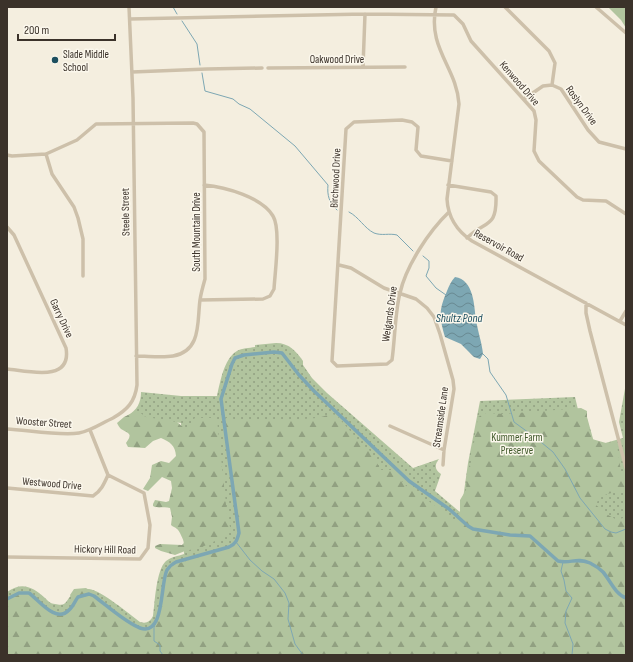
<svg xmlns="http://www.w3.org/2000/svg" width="633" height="662" font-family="'Sofia Sans Condensed',sans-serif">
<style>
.grass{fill:url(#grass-dots)}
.forest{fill:url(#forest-firs)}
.water{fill:url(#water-waves)}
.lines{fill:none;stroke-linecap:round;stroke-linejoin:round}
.stream{stroke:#7da7b3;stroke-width:1}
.canal{stroke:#7da7b3;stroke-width:3.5}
.minor{stroke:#cdc0aa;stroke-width:3.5}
.poi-dot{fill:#1d4f5f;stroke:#fbf7ec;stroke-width:1.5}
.labels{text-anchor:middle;stroke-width:3;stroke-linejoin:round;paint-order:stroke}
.poi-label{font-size:11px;fill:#3b322a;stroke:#fbf7ec;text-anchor:start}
.street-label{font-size:11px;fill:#3b322a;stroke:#fbf7ec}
.park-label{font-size:11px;fill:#415a2c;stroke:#fbf7ec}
.water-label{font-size:12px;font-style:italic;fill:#1d4f5f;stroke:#fbf7ec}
</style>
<defs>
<pattern id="grass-dots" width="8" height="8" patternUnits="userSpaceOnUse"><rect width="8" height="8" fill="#b1c49e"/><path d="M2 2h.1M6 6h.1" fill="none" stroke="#91a081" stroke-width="1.8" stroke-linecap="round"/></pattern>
<pattern id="forest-firs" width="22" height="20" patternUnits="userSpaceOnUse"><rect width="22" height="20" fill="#b1c49e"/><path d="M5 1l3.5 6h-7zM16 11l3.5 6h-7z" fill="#91a081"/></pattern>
<pattern id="water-waves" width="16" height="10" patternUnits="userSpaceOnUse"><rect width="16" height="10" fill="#7da7b3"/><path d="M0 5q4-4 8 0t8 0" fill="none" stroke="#688992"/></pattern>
</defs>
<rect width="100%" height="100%" fill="#f4eedf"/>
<!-- grass -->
<path class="grass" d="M276,343C289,343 296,351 303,361V365L312,378L327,393L413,468L439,459C434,465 435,470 441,474L435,491L461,513L468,463L480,401L575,397L580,418L587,417L595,446L623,438L619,422L626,383V655L159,624L148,632L68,616L7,615V592C22,581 33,587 45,598C48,601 51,604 55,604C68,607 65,600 72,595C75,592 85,589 89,589C101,590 129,614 140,622C146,624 150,622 153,616C155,602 156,570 166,561C171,557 178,556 184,554L181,423L127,416C137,410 141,403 141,392L181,396H217C220,383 224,358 237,351C242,348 249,348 255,347V345Z"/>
<!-- forest -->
<path class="forest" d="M608,7H626V28L621,20Z
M581,408L587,411V419L592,439L606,443L613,442L617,445L621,472L626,486L624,492C614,492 599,493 596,505L608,515L617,520L626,517V655H7V603C13,595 21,591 30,595C43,606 56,624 71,609L73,602L70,595L74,589L86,588L91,591L97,595L103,604L133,627L140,630L153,628L157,624L160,613L166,575L170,566L232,547C238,543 239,537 240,530L225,421L226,418L242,420L260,419L273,421L318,418L331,414L336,415L360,442L370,451L381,470H394L405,485L443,511L451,519H455L460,511V500L466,490L467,472L471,462L478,417L486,413L505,414Z
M134,412H139L146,417L177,422L184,428H192L194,419L195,418H216L217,420L227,514L230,527L228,535L202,547L185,551L175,555L161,551L155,548V546L160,544L182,545L184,543C184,541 179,530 177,529C175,527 173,527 171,525L172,517L170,508C164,506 158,509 153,506V504L155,500L166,502L169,501L172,488L171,481L162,477L148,491L143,489L150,478L152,465L161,461L169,463L176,456C175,445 170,442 161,438L153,441L145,448L128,447L126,443C133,433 129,434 121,429C119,427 118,425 117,423L124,417Z"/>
<!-- water -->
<path class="water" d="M455,277C474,280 474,305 476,320C478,332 482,343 483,354L480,359L474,357L461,344L445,337C439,316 439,310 447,291C449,286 451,281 455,277Z"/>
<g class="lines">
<!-- stream -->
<path class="stream" d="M173,7L177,14
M182,21L197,44L200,65
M202,73L205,91L233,99L239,104L250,109L295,146L328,185C327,195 329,203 337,210
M349,212C359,217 364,228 374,233C382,236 389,233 397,235L413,251
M423,256L429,261V268L426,276L436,288L446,295
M483,354L488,359L490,372L506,395L514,422L536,438L553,452L565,469L580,498L605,529L611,532L616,533L626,529
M236,542L250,560L262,571L274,579L285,593L289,603L288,619L295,644L303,655
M563,562L561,571L564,580L566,591L572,598L566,611L565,623L573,644L572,655
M156,621L154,627V641L160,645V651L163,655"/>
<!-- canal -->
<path class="canal" d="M7,599L19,593H29C39,600 56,624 69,610C73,607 75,601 78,597L89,594L94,596C106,605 126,623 140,628C165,637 160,583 167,570C169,567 172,564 176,562L229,547C236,544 237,540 239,533L221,399L232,364L235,358L244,355L274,352L282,353L299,375L314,391L409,481L449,509L468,526L473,529L510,535L530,536L558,561C571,564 576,557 590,563C594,565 599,568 603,572C610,580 615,594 626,598"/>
<!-- minor -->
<path class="minor" d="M436,7C427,48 457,68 459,104L447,199C448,218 457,231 472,241L626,325
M505,7L549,51L555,63L552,85
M596,7L626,33
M130,19L365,14L454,15L463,24L471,41L534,111L536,120L534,151L539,161L577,197L583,200L606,201L626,214
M363,67L365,14
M268,68L405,67
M132,72L207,69L262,68
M524,99L543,86L552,85L561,89L588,130L599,142L626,149
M46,154L52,174L74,207L78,218L83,239V276
M7,155L12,156L46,154L77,140L96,124L193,123L197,124L204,132L205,279C203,286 201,293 200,300C197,321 202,351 173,356C162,358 148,356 136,356
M448,185L491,192L496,196C497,229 485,220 467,238
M449,212C429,231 406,266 400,293C395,312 395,339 392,360L387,364L337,366L332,361L346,129L354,122L402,120L412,122L418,127L416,150L421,156L452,161
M7,227L14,235L66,348C72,383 28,371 7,369
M339,265L351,268L384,288L416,299L427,308L434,317L440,334L453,380L454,389L444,450L443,465
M200,300L263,299L270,296L274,289C275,272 281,229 273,216C262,197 225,187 204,185
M586,303V313L590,331L626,468
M620,321L626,311
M390,426L444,450
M7,429C27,430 60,436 79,433C91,431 102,423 113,418C127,410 135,402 137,385L133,98L129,7
M7,488L93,496C101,491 104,484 108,475
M7,557L140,559L148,548L150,525L144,493L108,475L90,430"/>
</g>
<!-- markers -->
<circle class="poi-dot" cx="55" cy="60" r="4"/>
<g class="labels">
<!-- poi labels -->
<g class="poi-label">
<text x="63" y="58">Slade Middle<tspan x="63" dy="13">School</tspan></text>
</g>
<!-- street labels -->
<g class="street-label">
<text x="337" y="63">Oakwood Drive</text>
<text transform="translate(520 83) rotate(49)" y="4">Kenwood Drive</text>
<text transform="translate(582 105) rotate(54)" y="4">Roslyn Drive</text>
<text transform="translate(335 178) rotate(-87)" y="4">Birchwood Drive</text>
<text transform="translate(125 212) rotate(-91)" y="4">Steele Street</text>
<text transform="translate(196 232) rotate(-90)" y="4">South Mountain Drive</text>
<text transform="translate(499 245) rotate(29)" y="4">Reservoir Road</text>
<text transform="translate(389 314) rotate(-82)" y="4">Weigands Drive</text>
<text transform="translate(62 318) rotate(65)" y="4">Garry Drive</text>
<text transform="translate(440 417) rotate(-82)" y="4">Streamside Lane</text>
<text transform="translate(44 422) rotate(4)" y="4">Wooster Street</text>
<text transform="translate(52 483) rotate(5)" y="4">Westwood Drive</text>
<text transform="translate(105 549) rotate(1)" y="4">Hickory Hill Road</text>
</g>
<!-- park labels -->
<g class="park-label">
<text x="517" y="441">Kummer Farm<tspan x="517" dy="13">Preserve</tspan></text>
</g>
<!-- water labels -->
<g class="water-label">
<text x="459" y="322">Shultz Pond</text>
</g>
</g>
<!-- border -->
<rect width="633" height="662" fill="none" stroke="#3b322a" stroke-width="16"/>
<!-- scale -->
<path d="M18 34v6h97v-6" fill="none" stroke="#3b322a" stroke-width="2"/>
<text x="24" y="34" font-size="12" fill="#3b322a" stroke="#fbf7ec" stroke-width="3" paint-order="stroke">200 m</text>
</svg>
